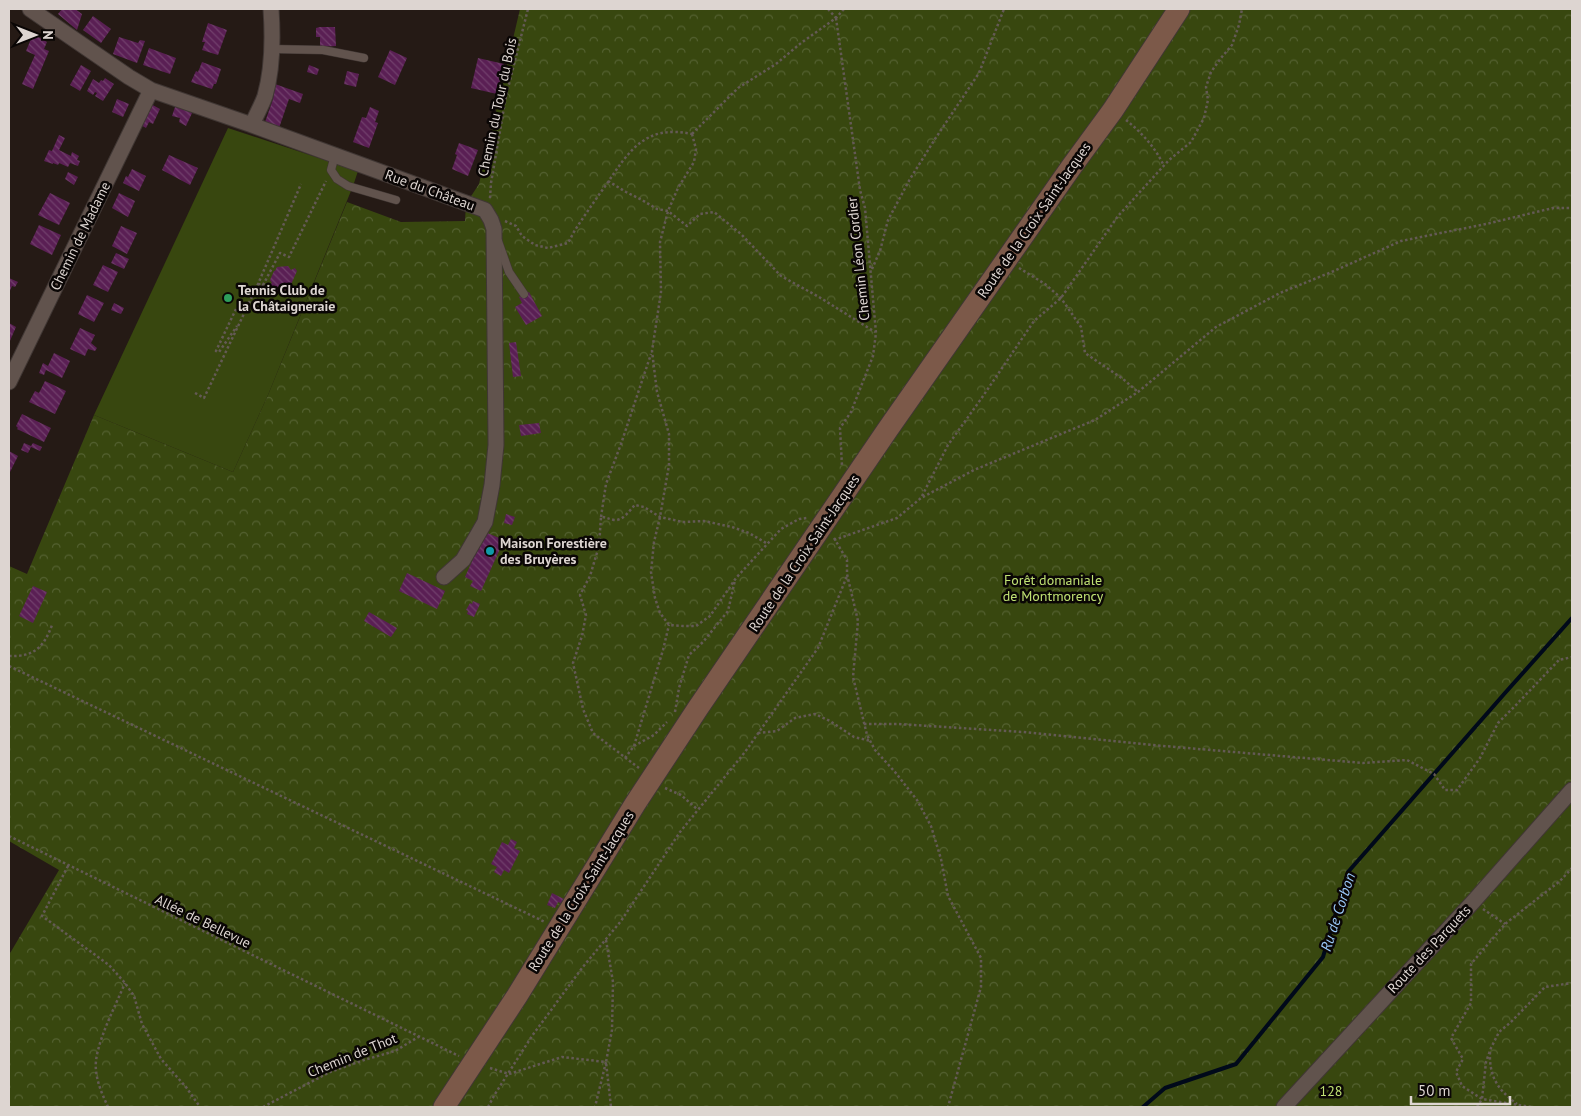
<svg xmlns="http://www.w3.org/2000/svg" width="1581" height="1116" font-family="'PT Sans',sans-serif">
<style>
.forest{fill:url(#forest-crowns)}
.pitch{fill:#38470f}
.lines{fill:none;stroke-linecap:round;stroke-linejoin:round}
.stream{stroke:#00091a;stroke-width:4}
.building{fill:url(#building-back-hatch)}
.lane-casing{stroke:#403734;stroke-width:9}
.street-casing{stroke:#403734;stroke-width:17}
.secondary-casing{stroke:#403734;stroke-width:23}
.path{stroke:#645a55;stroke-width:2.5;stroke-dasharray:2.5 2.5;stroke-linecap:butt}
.lane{stroke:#61534d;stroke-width:8}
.street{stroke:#61534d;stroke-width:15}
.secondary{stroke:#7c5949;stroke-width:21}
.leisure-dot{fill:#2e9e5b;stroke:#0a0605;stroke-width:2}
.culture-dot{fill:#0f9aa8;stroke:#0a0605;stroke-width:2}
.labels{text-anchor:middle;stroke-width:5;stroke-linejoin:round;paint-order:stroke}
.street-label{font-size:14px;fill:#ddd5d1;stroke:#0a0605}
.poi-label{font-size:14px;font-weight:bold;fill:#ddd5d1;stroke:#0a0605;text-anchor:start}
.park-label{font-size:14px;fill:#bfe173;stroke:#0a0605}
.water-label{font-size:15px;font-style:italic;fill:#9bc9fa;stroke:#0a0605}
</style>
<defs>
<pattern id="forest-crowns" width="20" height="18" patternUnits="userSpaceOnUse" patternTransform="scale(1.25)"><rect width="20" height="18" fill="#38470f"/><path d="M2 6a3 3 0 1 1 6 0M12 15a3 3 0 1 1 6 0" fill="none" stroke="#546131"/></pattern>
<pattern id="building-back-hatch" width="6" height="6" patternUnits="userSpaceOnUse" patternTransform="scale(1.25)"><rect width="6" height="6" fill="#5a1f54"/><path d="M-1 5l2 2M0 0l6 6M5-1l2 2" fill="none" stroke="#713f6c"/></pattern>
</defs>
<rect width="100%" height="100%" fill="#251a15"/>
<!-- forest -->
<path class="forest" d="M520,9H1572V1107H9V955L59,870L9,841V566L27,574L94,415L233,472L268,395L347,202L401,222L465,221L466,204L479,184Z"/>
<!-- pitch -->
<path class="pitch" d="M228,128L358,171L353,186L268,395L233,472L94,415Z"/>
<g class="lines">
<!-- stream -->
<path class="stream" d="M1143,1107L1165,1088L1236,1064L1323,957L1348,872L1505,693L1572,618"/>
</g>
<!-- building -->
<path class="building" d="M62,9H75L82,14L77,30L58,14Z
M93,16L111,29L101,43L83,30Z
M208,23L227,30L218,55L202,50L205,42H202Z
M320,27H335L336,46L320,47V37H316V28Z
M33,34L47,42L44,49L49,51L33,89L22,84L35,55L26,51Z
M119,37L138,43L140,40L145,41L137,63L113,54Z
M149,48L176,58L170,74L143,65Z
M390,50L407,58L395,85L378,77Z
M478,58L504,64L497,94L471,88Z
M202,62L221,69L216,84H214L212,89L191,82L196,71L198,72Z
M81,65L91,71L80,91L70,85Z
M309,65L319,69L317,75L307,72Z
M347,71L359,74L356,87L344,84Z
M105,78L114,84L103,101L95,96L97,93L95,92L93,95L87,91L93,79L99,83L101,80L103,81Z
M275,84L303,94L300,103L289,99L279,128L265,122L273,99Z
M117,99L129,104L123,117L112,112Z
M149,103L160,109L153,124L149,122L146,128L139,124Z
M176,104L193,111L186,126L179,122L180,118L172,116Z
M370,107L379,111L375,122L378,123L369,148L353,142L362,117L366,118Z
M59,135L65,138L59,150L71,156L72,152L79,156L77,160L80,161L78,166L70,163L68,167L59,163L58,165L53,163V164L44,161L49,150L52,151Z
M459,143L478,150L468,176L452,169L457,155L455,154Z
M169,155L198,168L190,185L162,170Z
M132,169L146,176L139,191L123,183L126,176L128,177Z
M68,172L78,177L74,185L65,179Z
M50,193L70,203L59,225L38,215Z
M119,193L135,201L128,217L112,208Z
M39,225L61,235L52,255L30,244Z
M121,226L137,233L127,254L112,246Z
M116,253L129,259L124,269L111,263Z
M103,265L118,272L108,292L93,285Z
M288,266L291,270L295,268L297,271L289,289L285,290V293H271L266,287L272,283L270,280L274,271H275L277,267Z
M9,278L18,282L15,287L12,286L9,293Z
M529,292L542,316L526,325L515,307L522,303L519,297Z
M87,295L104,303L94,322L78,314Z
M114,303L124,308L121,314L111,310Z
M9,323L16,327L9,343Z
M80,328L95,335L91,343L97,348L95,351L88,349L85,356L70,349Z
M516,342L521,376L513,377L509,343Z
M54,353L70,361L62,378L46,370L44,375L39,373L43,363L48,366Z
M45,381L66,391L55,414L29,402L35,391L39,393Z
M22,414L51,428L44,442L17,429L18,428L16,426Z
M539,423L541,433L521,436L519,425Z
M24,443L31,446L33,443L42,447L40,451L31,447L28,453L21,450Z
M9,451L18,456L9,474Z
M506,514L515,517L512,525L504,523Z
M485,532L504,540L481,591L470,586L473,581L465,577L473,559L472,554Z
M407,573L445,591L437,609L399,591Z
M33,586L47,592L33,623L19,616Z
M473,601L480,604L474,617L467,614L468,611L466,610L470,603L472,604Z
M369,612L397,628L391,637L364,621Z
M511,839L517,842L514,848L520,851L509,873L504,870L501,876L494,872L497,867L491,864L502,842L508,845Z
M552,893L564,899L562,904L558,902L555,908L547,905Z"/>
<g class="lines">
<!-- lane casing -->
<g class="lane-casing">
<path id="lane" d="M272,49L323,50L364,58
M335,155L331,170L337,179L348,186L396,200
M498,241L509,272L524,294"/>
</g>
<!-- street casing -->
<g class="street-casing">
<path id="street" d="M30,9L129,77L151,90L252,125L485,210L491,220L494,229L496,445L492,485L485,522L463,560L444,577
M252,125C256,115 262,105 265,96C273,68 273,38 271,9
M9,382L151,90
M1284,1107L1473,902L1572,790"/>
</g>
<!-- secondary casing -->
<g class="secondary-casing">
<path id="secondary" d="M444,1107L517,996L635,804L698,708L888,429L1072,166L1113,110L1179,9"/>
</g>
<!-- path -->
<path class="path" d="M828,9L836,18
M836,18L860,190L865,208L876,333L873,356L851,412L840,428L842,466
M1126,120C1142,133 1155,147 1164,166
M692,134L696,149L694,162L678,188L668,211L660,242L661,292L652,351L657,392L669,434V465L660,517L654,542L651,572L655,598L660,613L669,625L683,626H696L710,616L736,578L781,529L799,519L807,518
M692,134L738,88L776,64L801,43L836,18L844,9
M608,181L626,192L642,200L657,209L668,211L687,226L700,214L714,212L741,234L781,276L819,297L875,332
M490,198L491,183L506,96L528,9
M505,221L516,226L522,236L535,245L548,248L568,243L575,230C585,215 595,200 606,185C629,151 645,124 692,134
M1019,268L1045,284L1061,298L1081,327L1085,353L1123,379L1138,392
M872,269L880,251L888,220L910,179L935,139L979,73L1004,9
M258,284L263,285L280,253L289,257L326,181
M263,285L255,306L270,313
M236,309L216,351L219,352L237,326
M195,393L204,398L258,284L301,184
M922,496L948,445L981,399L1034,321L1061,298L1118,216L1169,160L1191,142L1204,118L1208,100L1206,87L1211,72L1221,58L1232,45L1239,25L1242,9
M601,517L606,484L621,444L651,354
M834,538L847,560V574L858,621L853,677L867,735L875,750L895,772L917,800L931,826L941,859L948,896L981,958V987L948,1107
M834,540L897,518L921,498L974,470L1095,420L1138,392L1216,327L1280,293L1334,271L1401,241L1486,224L1553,208H1572
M9,656C34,657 44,647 52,625
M9,666L545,922
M675,712L679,688L689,655L703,642L728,611L735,580
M864,724H898L1023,732L1152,745L1363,763L1407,760L1434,774L1445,790H1457L1480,758L1498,723L1515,706L1559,660L1572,657
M758,733L777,731L795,718L815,714L830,721L854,737L871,741
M634,746L654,735L667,722
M625,758L634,746L663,650L669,625
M639,768L593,733L583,709L573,663L582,636L586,615L580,595L590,576L599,546L601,517C606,517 609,519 614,520C623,521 629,511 635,505L644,507L660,517L683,522L704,521L732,527L749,533L768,544
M665,788L681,795L697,809
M9,836L459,1056
M68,866L42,916L109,965L125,983L134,996L142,1024L161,1059L186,1087L200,1107
M1483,909L1505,924
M606,940L613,982L612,1030L606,1062L611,1107
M1490,1052C1489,1077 1498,1090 1517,1104
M490,1068L509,1074L562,1057L606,1062L595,1107
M108,1107C103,1096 97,1083 96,1070C93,1048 116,1005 125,983
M263,1107L330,1072L364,1060L395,1051L420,1036
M488,1107L495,1094L532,1036L582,968L621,921L680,832L745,752L818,648L847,576
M1477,1107L1482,1099L1486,1062L1491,1048L1499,1032L1511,1022L1545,987L1572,983
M1531,1107L1482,1099L1462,1086L1456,1072L1463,1059L1451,1038L1471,1003V964L1505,924L1560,881L1572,868"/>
<!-- lane -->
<use href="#lane" class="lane"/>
<!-- street -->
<use href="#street" class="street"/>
<!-- secondary -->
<use href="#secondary" class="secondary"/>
</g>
<!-- markers -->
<circle class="leisure-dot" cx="228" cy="298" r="5"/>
<circle class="culture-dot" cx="490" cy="551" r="5"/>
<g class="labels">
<!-- street labels -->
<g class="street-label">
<text transform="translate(497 107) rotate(-78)" y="5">Chemin du Tour du Bois</text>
<text transform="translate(430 190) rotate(20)" y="5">Rue du Château</text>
<text transform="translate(1034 220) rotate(-55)" y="5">Route de la Croix Saint-Jacques</text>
<text transform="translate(80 236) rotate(-64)" y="5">Chemin de Madame</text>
<text transform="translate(858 259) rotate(-96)" y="5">Chemin Léon Cordier</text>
<text transform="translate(804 553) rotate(-56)" y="5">Route de la Croix Saint-Jacques</text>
<text transform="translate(581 891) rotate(-58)" y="5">Route de la Croix Saint-Jacques</text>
<text transform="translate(203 921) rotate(26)" y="5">Allée de Bellevue</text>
<text transform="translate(1429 949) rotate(-47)" y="5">Route des Parquets</text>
<text transform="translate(352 1055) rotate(-22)" y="5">Chemin de Thot</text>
</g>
<!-- poi labels -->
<g class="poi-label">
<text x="238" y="295">Tennis Club de<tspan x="238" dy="16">la Châtaigneraie</tspan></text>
<text x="500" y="548">Maison Forestière<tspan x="500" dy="16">des Bruyères</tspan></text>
</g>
<!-- park labels -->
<g class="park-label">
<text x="1053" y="585">Forêt domaniale<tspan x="1053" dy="16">de Montmorency</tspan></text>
<text x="1331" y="1096">128</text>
</g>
<!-- water labels -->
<g class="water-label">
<text transform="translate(1338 912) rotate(-72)" y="5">Ru de Corbon</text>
</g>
</g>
<!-- border -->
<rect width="1581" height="1116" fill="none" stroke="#ddd5d1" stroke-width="20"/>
<!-- north arrow -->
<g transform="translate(35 35) rotate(90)" stroke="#0a0605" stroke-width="4" paint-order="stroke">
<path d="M0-4L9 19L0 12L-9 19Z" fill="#ddd5d1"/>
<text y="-8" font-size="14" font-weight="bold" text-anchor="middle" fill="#ddd5d1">N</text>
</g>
<!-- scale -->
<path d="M1411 1096v8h99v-8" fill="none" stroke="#ddd5d1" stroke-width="2.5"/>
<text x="1418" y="1096" font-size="15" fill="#ddd5d1" stroke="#0a0605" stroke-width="4" paint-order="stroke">50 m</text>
</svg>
